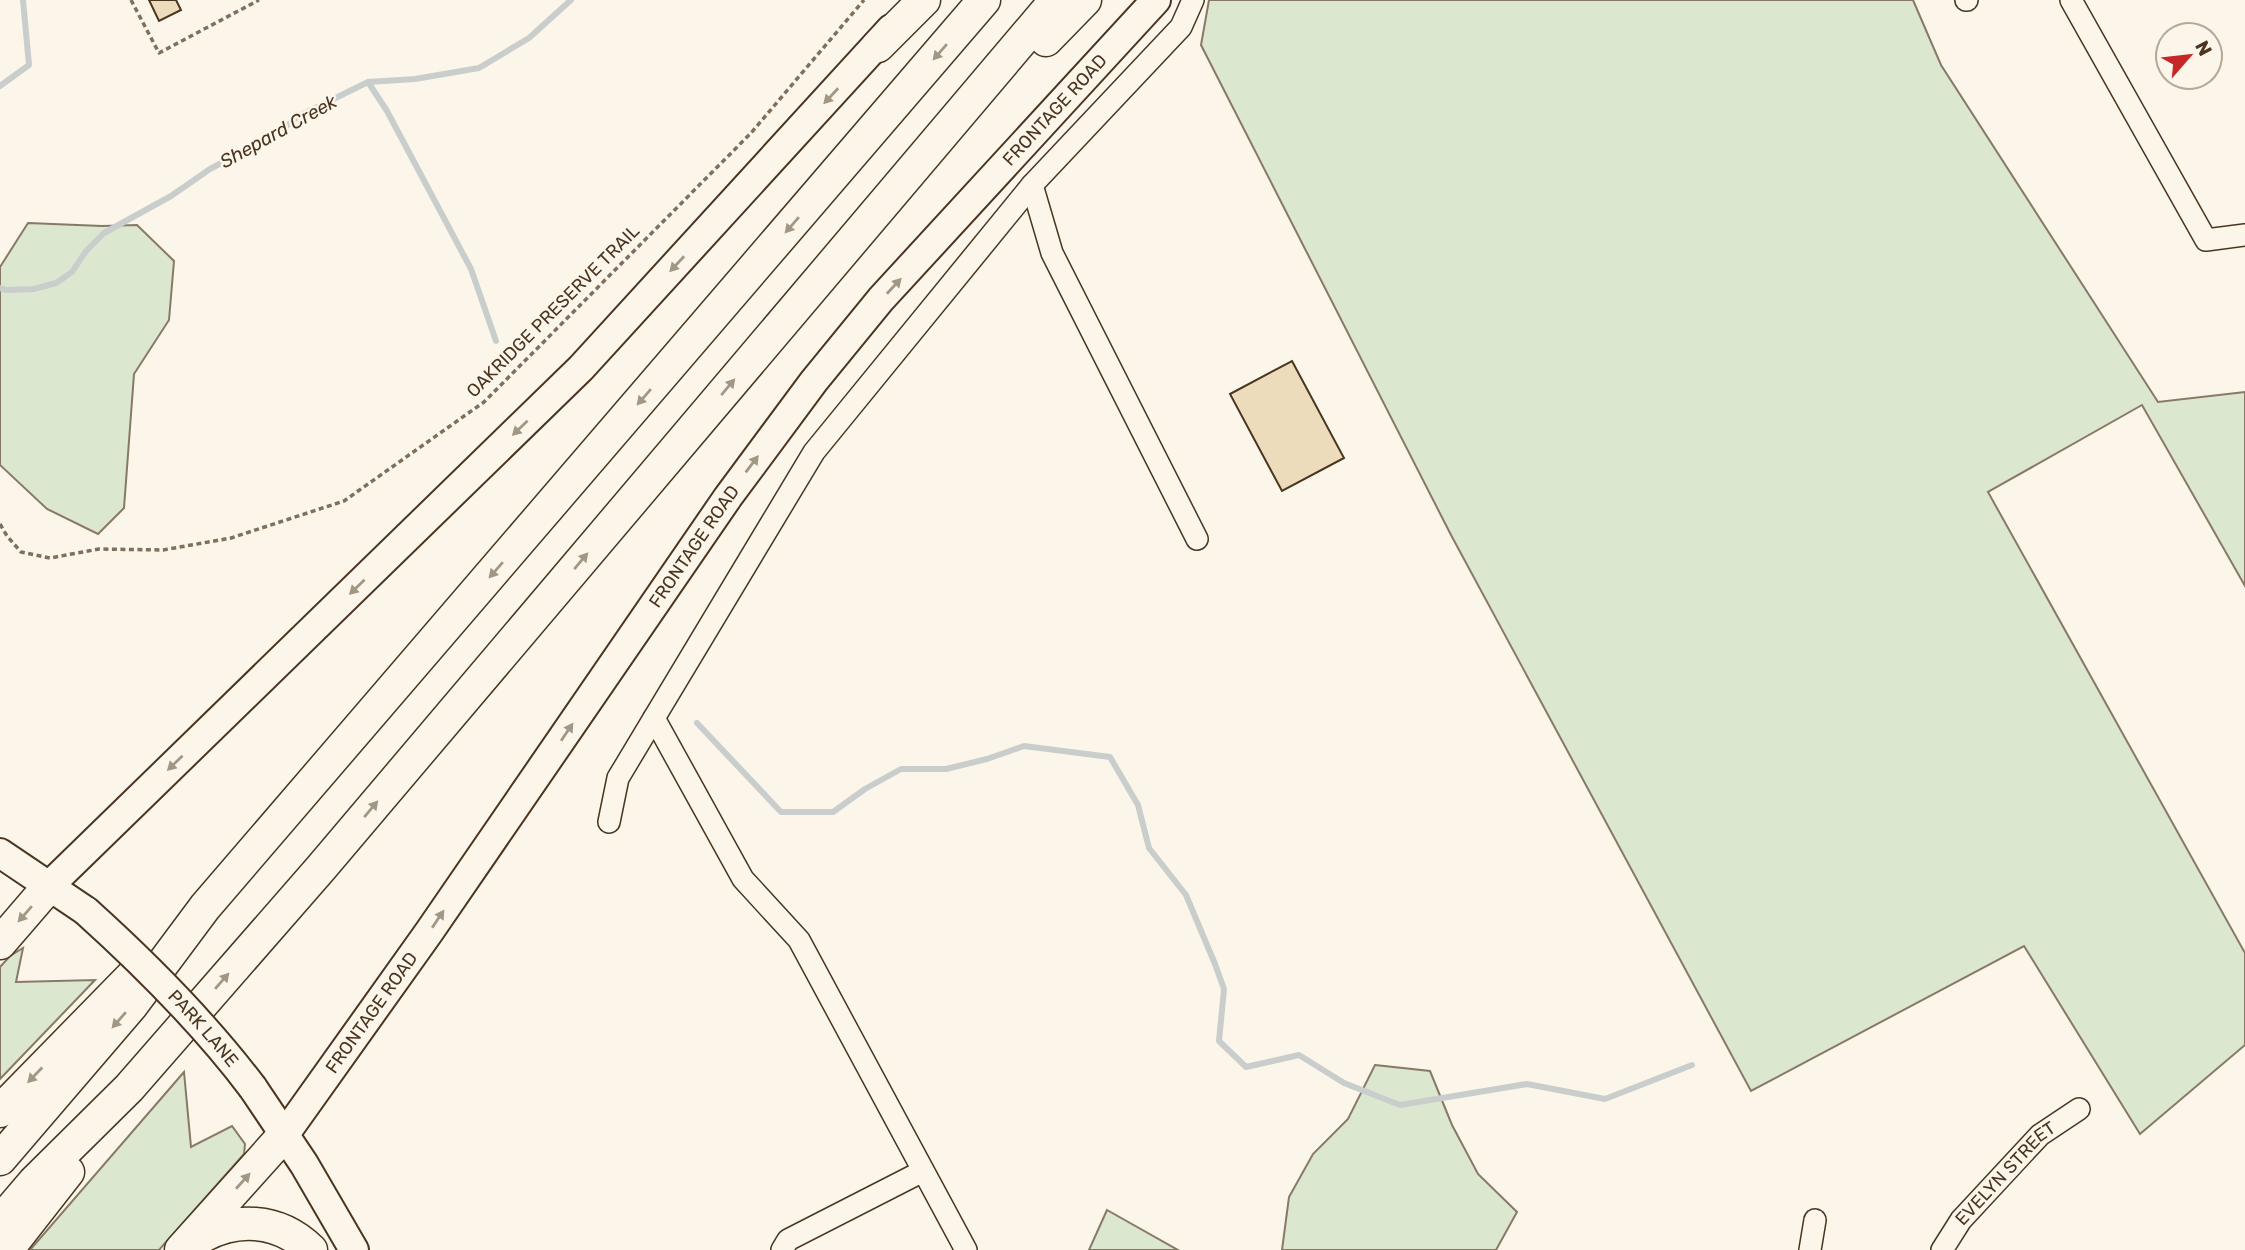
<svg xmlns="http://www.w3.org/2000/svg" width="2245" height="1250" font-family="Rubik,sans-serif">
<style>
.green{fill:#dce7d0;stroke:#887966;stroke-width:2}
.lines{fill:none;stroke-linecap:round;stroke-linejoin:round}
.stream{stroke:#c9cecd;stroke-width:6}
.building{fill:#ecdcbc;stroke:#4a3520;stroke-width:2}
.minor-casing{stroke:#4a3520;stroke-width:24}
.major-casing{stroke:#4a3520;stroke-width:32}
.highway-casing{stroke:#4a3520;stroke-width:35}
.path{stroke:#7f6f5c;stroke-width:3.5;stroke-dasharray:5 3.5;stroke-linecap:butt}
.minor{stroke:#fbf6e9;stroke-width:21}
.major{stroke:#fbf6e9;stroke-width:28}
.highway{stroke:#fbf6e9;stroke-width:32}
.major-bridge-casing{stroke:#4a3520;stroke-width:32;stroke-linecap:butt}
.major-bridge{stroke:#fbf6e9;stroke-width:28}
.oneway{fill:#a29684}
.labels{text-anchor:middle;stroke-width:5;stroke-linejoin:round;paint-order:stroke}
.street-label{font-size:18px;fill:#4a3520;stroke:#fbf6e9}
.water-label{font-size:19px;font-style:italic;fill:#4a3520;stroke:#fbf6e9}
</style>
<rect width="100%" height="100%" fill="#fbf6e9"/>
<!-- green -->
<path class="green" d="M1209,0H1913L1941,65L2158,402L2245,392V586L2142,405L1988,492L2245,953V1045L2140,1134L2024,946L1751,1091L1451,535L1201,45Z
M28,223L102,226L137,225L174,261L169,320L134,374L124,508L98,534L47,509L0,465V267Z
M23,948L16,982L95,980L0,1079V967L10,956Z
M1375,1065L1430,1071L1452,1125L1478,1174L1517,1212L1496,1250H1282L1289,1197L1313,1154L1348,1119Z
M184,1072L191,1147L232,1126L245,1144L244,1154L159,1250H30Z
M1107,1210L1178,1250H1089Z"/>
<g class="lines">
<!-- stream -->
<path class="stream" d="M368,82L387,111L471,269L496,341
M0,86L29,65L23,0
M0,288L6,290L34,289L56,283L72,272L86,251L104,233L171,196L210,169L281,131L297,117L368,82L415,79L479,68L529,38L571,0
M697,723L781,812H833L865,789L901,769H946L987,759L1024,746L1110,757L1138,805L1149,848L1186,895L1215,964L1224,989L1219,1041L1246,1067L1299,1055L1344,1083L1400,1105L1527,1084L1605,1099L1692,1065"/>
</g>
<!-- building -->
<path class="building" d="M149,0H176L181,10L159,21Z
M1292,361L1344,458L1282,491L1230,394Z"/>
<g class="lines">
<!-- minor casing -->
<g class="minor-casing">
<g id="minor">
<path d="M1966,0H1967"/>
<path d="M2071,0L2206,240L2245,235"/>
<path d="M1032,185L1052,253L1197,539"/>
<path d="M654,718L743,879L799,940L966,1250"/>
<path d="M609,822L618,778L814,452L1032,185L1181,27L1193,0"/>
<path d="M782,1250L788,1240L923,1171"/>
<path d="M1810,1250L1815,1220"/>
<path id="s1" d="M1942,1250L1961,1220L2040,1135L2079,1109"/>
</g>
</g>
<!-- major casing -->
<g class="major-casing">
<g id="major">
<path d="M0,853L86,911"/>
<path d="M50,885L581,368L891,29"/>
<path d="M253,1088L304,1164L354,1250"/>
<path id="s2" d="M285,1134L429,932L728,497L814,381L881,299L1156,0"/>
</g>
</g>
<!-- highway casing -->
<g class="highway-casing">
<path id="highway" d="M1046,40L1085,0
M878,46L924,0
M0,943L50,885
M0,1111L140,968
M0,1159L132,1005L205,907L984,0
M0,1222L34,1182L129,1088L321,868L1056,0
M196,1240C234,1216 278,1218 311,1250
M7,1250L68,1172
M181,1250L285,1134"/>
</g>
<!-- path -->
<path class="path" d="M131,0L159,53L259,0
M0,524L7,536L21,552L50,558L99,549L163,550L231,538L344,501L484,402L751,133L864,0"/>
<!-- minor -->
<use href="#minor" class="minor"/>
<!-- major -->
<use href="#major" class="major"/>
<!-- highway -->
<use href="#highway" class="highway"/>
<!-- major-bridge casing -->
<g class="major-bridge-casing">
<g id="major-bridge">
<path id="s3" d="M86,911C147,966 204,1023 253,1088"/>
</g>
</g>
<!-- major-bridge -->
<use href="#major-bridge" class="major-bridge"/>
</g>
<!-- one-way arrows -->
<defs><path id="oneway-solid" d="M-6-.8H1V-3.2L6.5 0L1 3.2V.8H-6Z" transform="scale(1.75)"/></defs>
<g class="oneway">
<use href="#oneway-solid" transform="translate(940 52) rotate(131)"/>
<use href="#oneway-solid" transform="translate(831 96) rotate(133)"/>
<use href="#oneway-solid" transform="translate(792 225) rotate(131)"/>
<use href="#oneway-solid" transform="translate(677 264) rotate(133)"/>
<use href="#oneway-solid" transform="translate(894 286) rotate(-47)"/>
<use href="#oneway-solid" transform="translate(728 387) rotate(-50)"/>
<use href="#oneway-solid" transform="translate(644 397) rotate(131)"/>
<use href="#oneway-solid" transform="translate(520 428) rotate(136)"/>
<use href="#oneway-solid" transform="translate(752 464) rotate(-53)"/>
<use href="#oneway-solid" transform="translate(581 561) rotate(-50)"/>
<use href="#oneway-solid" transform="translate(496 570) rotate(131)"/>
<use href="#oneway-solid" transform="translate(357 587) rotate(136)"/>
<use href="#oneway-solid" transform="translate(567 732) rotate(-56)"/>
<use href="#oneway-solid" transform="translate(175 763) rotate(136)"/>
<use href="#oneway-solid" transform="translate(371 809) rotate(-50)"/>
<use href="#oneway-solid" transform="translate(25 914) rotate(131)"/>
<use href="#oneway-solid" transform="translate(438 919) rotate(-56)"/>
<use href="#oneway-solid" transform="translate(222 981) rotate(-49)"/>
<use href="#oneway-solid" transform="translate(119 1020) rotate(131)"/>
<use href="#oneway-solid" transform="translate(35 1075) rotate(134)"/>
<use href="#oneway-solid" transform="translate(243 1181) rotate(-48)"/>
</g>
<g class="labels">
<!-- street labels -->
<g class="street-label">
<text dy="6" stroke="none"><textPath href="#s2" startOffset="1283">FRONTAGE ROAD</textPath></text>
<text transform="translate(553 311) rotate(-45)" y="6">OAKRIDGE PRESERVE TRAIL</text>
<text dy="6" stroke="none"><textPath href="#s2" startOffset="716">FRONTAGE ROAD</textPath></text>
<text dy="6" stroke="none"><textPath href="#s2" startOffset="149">FRONTAGE ROAD</textPath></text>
<text dy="6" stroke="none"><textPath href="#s3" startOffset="166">PARK LANE</textPath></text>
<text dy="6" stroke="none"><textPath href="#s1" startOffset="100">EVELYN STREET</textPath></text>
</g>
<!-- water labels -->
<g class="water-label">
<text transform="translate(278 131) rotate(-29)" y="7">Shepard Creek</text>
</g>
</g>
<!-- north arrow -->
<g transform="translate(2189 56) rotate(62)"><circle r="33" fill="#fbf6e9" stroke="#b4a999" stroke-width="2"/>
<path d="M0-5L12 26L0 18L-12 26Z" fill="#c62828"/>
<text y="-10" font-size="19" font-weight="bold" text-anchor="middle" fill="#4a3520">N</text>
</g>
</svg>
